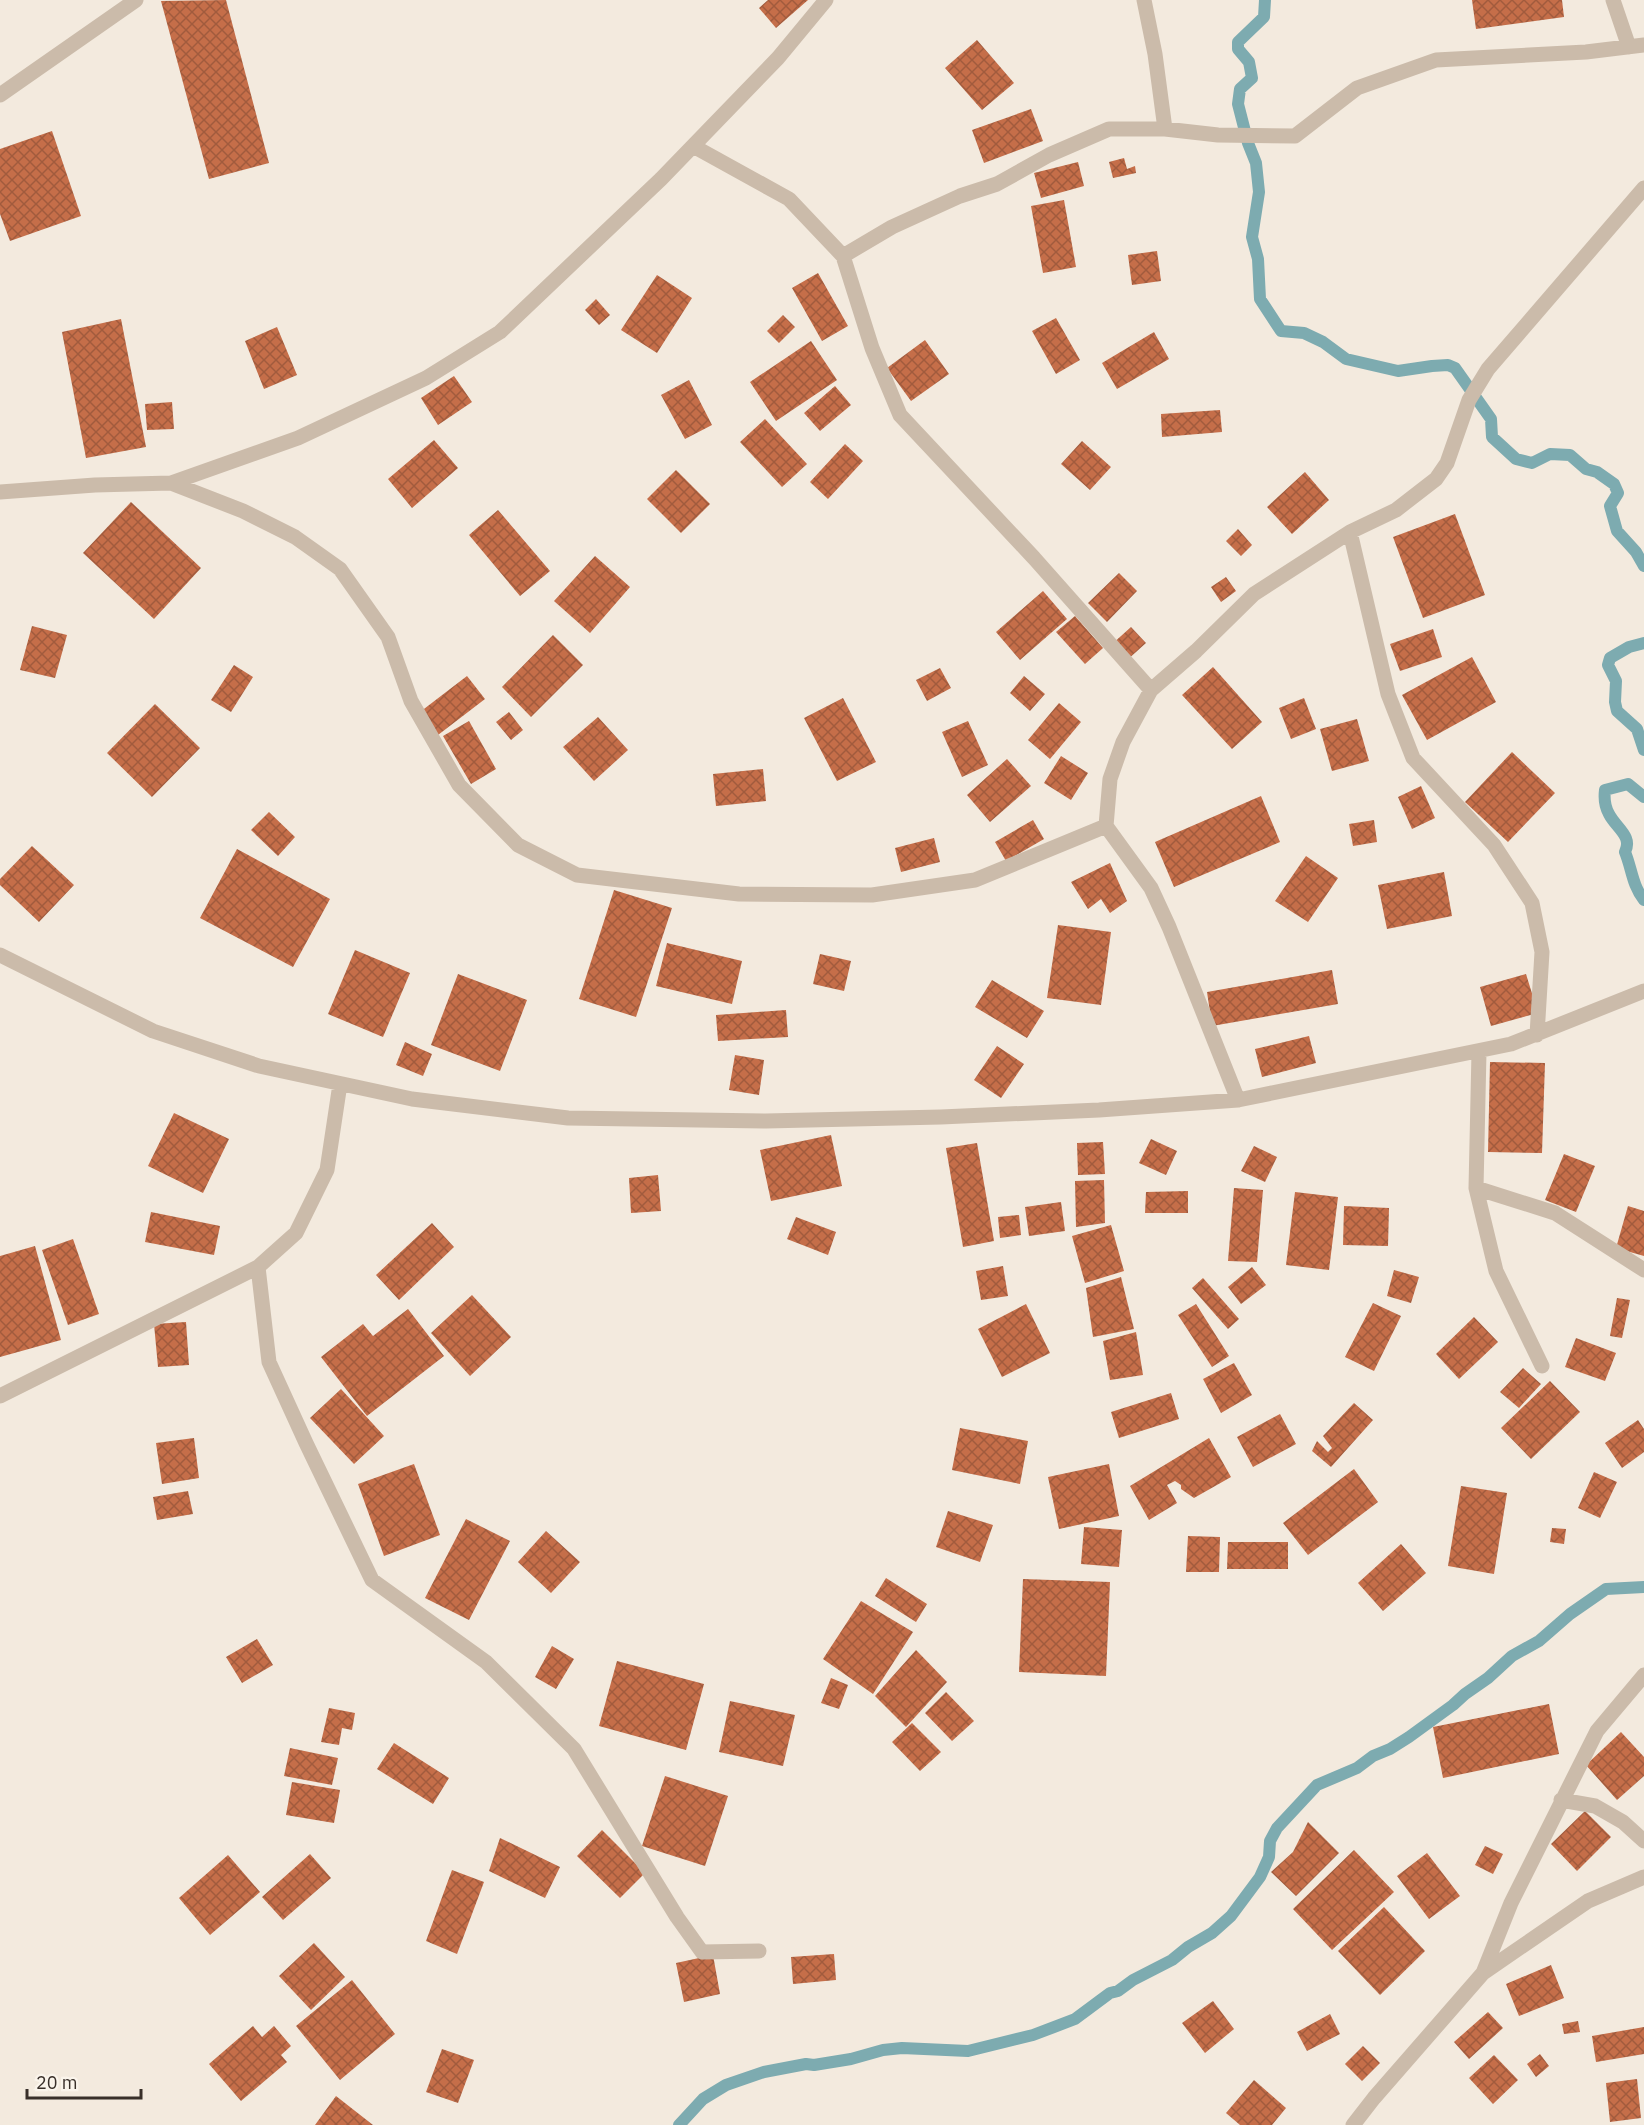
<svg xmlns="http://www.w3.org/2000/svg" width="1644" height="2125" font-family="'IBM Plex Sans',sans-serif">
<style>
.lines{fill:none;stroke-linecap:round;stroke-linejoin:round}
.stream{stroke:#7dabb0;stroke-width:12}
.building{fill:url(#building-cross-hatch)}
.street{stroke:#cbbbaa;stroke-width:15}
</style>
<defs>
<pattern id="building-cross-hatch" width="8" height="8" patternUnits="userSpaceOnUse" patternTransform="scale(1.5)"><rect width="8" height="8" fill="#c56e49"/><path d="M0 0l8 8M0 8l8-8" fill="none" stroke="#a15b3d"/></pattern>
</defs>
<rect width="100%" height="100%" fill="#f3eade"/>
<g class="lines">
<!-- stream -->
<path class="stream" d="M1265,0L1264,17L1238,42V49L1249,62L1252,78L1240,89L1238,104L1248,143L1256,163L1259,192L1252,237L1258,259L1260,299L1281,331L1304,333L1323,342L1346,359L1398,371L1432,366L1448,365L1455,368L1491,419L1492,437L1516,459L1532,463L1550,454L1570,455L1586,469L1597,472L1614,484L1618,493L1610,506L1617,531L1636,552L1644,566
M1644,643L1629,647L1610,658L1608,665L1616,681L1615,702L1617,711L1637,729L1644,750
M1644,797L1628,784L1605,790C1604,798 1605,807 1609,814C1616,828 1633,836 1625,852C1632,869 1632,885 1644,900
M679,2125L703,2099L726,2085L764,2072L806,2064L814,2065L851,2059L883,2050L902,2048L968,2051L1033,2035L1075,2019L1110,1993L1118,1991L1133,1980L1172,1960L1188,1947L1212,1933L1231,1916L1260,1877L1269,1857L1270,1841L1277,1828L1317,1785L1357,1768L1373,1756L1390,1749L1409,1737L1453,1705L1465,1694L1488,1678L1512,1656L1539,1641L1570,1614L1606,1589L1644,1587"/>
</g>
<!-- building -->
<path class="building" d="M226,0L269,163L209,179L161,1Z
M768,0H808L776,28L759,8Z
M1472,0H1562L1564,17L1476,29Z
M977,40L1014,83L982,110L945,68Z
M1031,109L1043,141L984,163L972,130Z
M52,131L81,216L10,241L0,214V149Z
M1124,158L1127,169L1135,166L1136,173L1113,178L1109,162Z
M1078,162L1084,186L1041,198L1034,173Z
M1064,200L1076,267L1043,273L1031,206Z
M1157,251L1161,281L1132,285L1128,255Z
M818,273L848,326L822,341L792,288Z
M657,275L692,298L657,353L621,330Z
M596,299L610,315L599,325L585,310Z
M783,315L795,327L779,343L767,331Z
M1056,318L1080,360L1056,374L1032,331Z
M121,319L146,447L86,458L62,332Z
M277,327L297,375L264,389L245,341Z
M1154,332L1169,359L1117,389L1102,363Z
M925,340L949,374L911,401L887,368Z
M811,341L837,380L776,421L750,382Z
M454,376L472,402L438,425L421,398Z
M689,380L712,425L685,439L661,395Z
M835,386L851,405L820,431L804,413Z
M172,402L174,429L147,430L145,404Z
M1220,410L1222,432L1162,437L1161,414Z
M765,419L807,464L782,487L740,442Z
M434,440L458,468L412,508L388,479Z
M1082,441L1111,467L1090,490L1061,464Z
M845,444L863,461L828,499L810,482Z
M676,470L710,504L681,533L647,499Z
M1305,472L1329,500L1292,534L1267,507Z
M131,502L201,568L154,619L83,553Z
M498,510L550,571L520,596L469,535Z
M1455,514L1485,595L1423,618L1393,537Z
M1238,529L1252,545L1241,556L1226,541Z
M595,556L630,587L590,633L554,601Z
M1119,573L1137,591L1107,622L1088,603Z
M1226,577L1236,591L1221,602L1211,587Z
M1043,591L1067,619L1020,660L996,632Z
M1075,616L1103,648L1085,664L1056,632Z
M32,626L67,635L55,678L20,670Z
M1131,627L1146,643L1126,661L1111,645Z
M1433,629L1442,657L1400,671L1390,644Z
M553,635L583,665L531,717L502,687Z
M1472,657L1496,702L1427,740L1402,695Z
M234,665L253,677L231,712L211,700Z
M1213,667L1262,722L1232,749L1182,695Z
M940,668L951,688L927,701L916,680Z
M467,676L485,699L438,735L420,712Z
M1024,676L1045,694L1030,711L1010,693Z
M843,698L876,762L837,781L804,718Z
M1304,698L1316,729L1291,739L1279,708Z
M1059,703L1081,722L1050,759L1028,740Z
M155,704L200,748L152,797L107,753Z
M509,712L523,730L511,740L496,722Z
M598,717L628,750L594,781L563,747Z
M1357,719L1369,761L1332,771L1320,729Z
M469,721L496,769L471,784L443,736Z
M968,721L988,765L962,777L942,732Z
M1512,752L1555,793L1508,842L1465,802Z
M1061,756L1088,773L1071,800L1044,783Z
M1007,759L1031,786L990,822L967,795Z
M763,769L766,801L716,806L713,774Z
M1421,786L1435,818L1412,829L1398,797Z
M1261,796L1280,842L1174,887L1155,842Z
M269,812L295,837L278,856L251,830Z
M1033,820L1044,839L1006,861L995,842Z
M1374,820L1377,842L1353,846L1349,824Z
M934,838L940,862L901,872L895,848Z
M32,846L74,885L39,922L0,885V879Z
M237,849L330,899L293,967L200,918Z
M1306,856L1338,878L1308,922L1275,901Z
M1110,863L1127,901L1110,913L1101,899L1088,909L1071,882Z
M1444,872L1452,916L1387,929L1378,885Z
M614,890L672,908L636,1017L579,999Z
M1058,925L1111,932L1101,1005L1047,998Z
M667,943L742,961L732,1004L656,986Z
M355,950L410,973L383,1037L328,1014Z
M820,954L851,961L844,991L813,984Z
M1332,970L1338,1004L1212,1026L1207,992Z
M458,974L527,1000L500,1071L431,1045Z
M1526,974L1538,1013L1491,1026L1480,987Z
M992,980L1044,1011L1027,1038L975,1007Z
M786,1010L788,1037L718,1041L716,1015Z
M1309,1036L1316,1063L1262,1077L1255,1049Z
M405,1042L432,1054L423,1076L396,1065Z
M997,1046L1024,1064L1001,1098L974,1080Z
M735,1055L764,1060L759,1095L729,1090Z
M1490,1062L1545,1063L1542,1153L1488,1152Z
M174,1113L229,1139L203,1193L148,1166Z
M831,1135L842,1186L771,1201L760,1150Z
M1151,1139L1177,1151L1166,1175L1139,1163Z
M1103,1142L1105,1174L1078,1175L1077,1143Z
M977,1143L994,1241L963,1247L946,1148Z
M1254,1146L1277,1157L1265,1182L1241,1171Z
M1564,1154L1595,1166L1576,1212L1545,1200Z
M658,1175L661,1211L631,1213L629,1178Z
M1104,1180L1105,1223L1076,1227L1075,1181Z
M1234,1188L1263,1190L1257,1262L1228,1261Z
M1188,1191V1213H1145L1146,1192Z
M1295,1192L1338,1197L1329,1270L1286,1265Z
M1061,1202L1065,1231L1029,1236L1025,1207Z
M1344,1206L1389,1208L1388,1246L1343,1245Z
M1628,1206L1644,1211V1256L1616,1248Z
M151,1212L220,1226L214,1255L145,1242Z
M1019,1215L1021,1235L1000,1238L998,1217Z
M796,1217L836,1232L828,1255L787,1239Z
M432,1223L454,1247L399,1300L376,1275Z
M1111,1225L1124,1271L1085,1283L1072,1236Z
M73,1239L99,1314L68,1325L42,1250Z
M35,1246L61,1340L0,1357V1256Z
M1003,1266L1008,1296L981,1300L976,1271Z
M1252,1267L1266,1285L1241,1304L1228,1287Z
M1394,1270L1419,1277L1411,1303L1387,1296Z
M1121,1277L1134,1329L1093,1337L1086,1288Z
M1203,1278L1239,1319L1228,1329L1192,1288Z
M472,1295L511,1337L470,1376L431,1333Z
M1617,1298L1630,1300L1622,1338L1610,1336Z
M1373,1303L1401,1316L1374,1371L1345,1357Z
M1026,1304L1050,1353L1002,1377L978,1329Z
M1196,1304L1229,1356L1212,1367L1178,1315Z
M408,1309L444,1356L367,1416L321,1357L363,1324L373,1336Z
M1474,1317L1498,1342L1459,1379L1436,1354Z
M186,1322L189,1365L158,1367L154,1324Z
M1136,1332L1143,1375L1110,1380L1103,1341Z
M1576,1338L1616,1353L1605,1381L1565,1367Z
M1234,1363L1252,1395L1221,1413L1203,1379Z
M1523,1368L1541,1384L1519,1408L1500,1392Z
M1550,1381L1580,1412L1531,1459L1501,1428Z
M341,1389L384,1436L354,1464L310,1418Z
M1171,1393L1179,1419L1119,1438L1111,1412Z
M1354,1403L1373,1420L1331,1467L1312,1451L1317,1441L1328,1452L1332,1448L1323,1436Z
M1280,1414L1296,1444L1253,1467L1237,1437Z
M1638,1420L1644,1429V1452L1622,1468L1605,1443Z
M960,1428L1028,1441L1020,1484L952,1470Z
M194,1438L199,1478L162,1484L156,1443Z
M1209,1438L1231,1477L1194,1498L1181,1489V1485L1175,1481L1167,1485L1177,1503L1149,1520L1130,1486Z
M414,1464L440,1535L384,1556L358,1484Z
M1109,1464L1119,1516L1059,1529L1048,1477Z
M1354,1469L1378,1502L1308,1555L1283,1523Z
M1594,1472L1617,1482L1600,1518L1578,1508Z
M1461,1486L1507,1493L1494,1574L1448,1566Z
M188,1491L193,1514L157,1520L153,1497Z
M948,1511L993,1525L980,1562L936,1547Z
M466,1519L510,1541L469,1620L425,1598Z
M1084,1527L1122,1530L1119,1567L1081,1564Z
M1552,1528L1566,1529L1564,1544L1550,1542Z
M546,1531L580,1562L551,1593L518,1562Z
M1188,1536L1220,1537L1219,1572H1186Z
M1228,1542H1288V1569H1227Z
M1401,1544L1426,1573L1383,1611L1358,1583Z
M886,1578L927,1604L916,1622L875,1596Z
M1023,1579L1110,1582L1106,1676L1019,1672Z
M861,1601L913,1632L873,1694L823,1659Z
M257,1639L273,1665L242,1683L226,1657Z
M552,1646L574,1659L556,1689L535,1677Z
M916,1650L947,1682L906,1727L875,1696Z
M617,1661L704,1684L686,1750L599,1726Z
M831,1678L848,1685L839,1709L821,1703Z
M946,1692L974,1721L952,1741L925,1713Z
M730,1701L795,1715L783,1766L719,1752Z
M1549,1704L1559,1754L1443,1778L1433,1727Z
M329,1708L355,1713L352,1730L342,1728L339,1745L321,1742Z
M912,1723L941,1752L920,1771L892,1742Z
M1621,1732L1644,1757V1776L1617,1800L1586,1765Z
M394,1743L449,1778L433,1804L377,1769Z
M290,1748L338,1758L332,1785L284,1776Z
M665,1776L728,1796L705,1866L642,1846Z
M292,1782L340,1790L334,1823L286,1815Z
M1585,1811L1611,1837L1577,1871L1551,1844Z
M1308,1822L1339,1853L1296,1896L1271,1872L1293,1852Z
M602,1830L645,1873L620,1898L577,1856Z
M500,1838L560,1867L545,1898L489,1871Z
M1485,1846L1503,1854L1493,1874L1475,1865Z
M1354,1850L1394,1892L1332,1950L1293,1909Z
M1427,1853L1460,1896L1429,1919L1397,1876Z
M310,1854L331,1878L283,1920L262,1897Z
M228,1855L260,1892L210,1935L179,1898Z
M452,1870L484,1882L457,1954L426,1941Z
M1384,1907L1425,1951L1380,1995L1338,1951Z
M314,1943L345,1977L311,2010L279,1976Z
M834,1954L836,1980L793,1984L791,1957Z
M713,1955L720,1994L684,2002L676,1963Z
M1551,1965L1564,1998L1519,2016L1506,1984Z
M352,1980L395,2034L340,2080L296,2026Z
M1213,2001L1234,2029L1205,2053L1182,2023Z
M1488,2012L1503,2028L1469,2059L1454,2042Z
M1330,2014L1340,2034L1307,2051L1297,2032Z
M1578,2021L1580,2032L1564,2034L1562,2024Z
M253,2026L262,2037L274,2026L291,2046L281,2055L287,2062L241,2101L209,2064Z
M1644,2027V2054L1596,2062L1592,2036Z
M1363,2046L1380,2063L1362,2081L1345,2064Z
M442,2049L474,2060L458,2103L426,2092Z
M1540,2054L1549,2066L1536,2077L1527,2064Z
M1494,2055L1518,2080L1493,2104L1469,2078Z
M1637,2079L1641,2118L1610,2122L1606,2083Z
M1254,2080L1286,2108L1272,2125H1240L1226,2113Z
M336,2096L373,2125H315Z"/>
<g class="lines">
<!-- street -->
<path class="street" d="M1144,0L1155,54L1165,129
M1613,0L1629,47
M0,95L136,0
M693,146L789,199L843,256L872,348L900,415L1034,558L1151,690
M843,256L892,227L960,196L997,184L1049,155L1109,129H1165L1218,135L1295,136L1357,88L1436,60L1586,52L1644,45
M171,483L243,511L295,537L340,569L388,637L411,701L459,785L518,845L577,875L739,894L872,895L975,880L1106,826
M0,492L95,485L171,483L298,438L426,378L500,332L661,179L778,58L826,0
M1350,532L1388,694L1413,758L1494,845L1532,903L1542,952L1537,1035
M0,955L153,1031L259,1066L412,1099L568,1118L766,1121L941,1117L1099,1110L1238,1100L1511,1044L1644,991
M1479,1052L1476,1188L1496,1271L1542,1366
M1238,1100L1169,927L1151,888L1106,826L1110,779L1123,742L1151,690L1196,651L1254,594L1350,532L1396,510L1436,479L1447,463L1469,400L1488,369L1644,188
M1476,1188L1555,1213L1644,1270
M258,1267L269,1362L306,1443L372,1580L486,1662L574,1749L677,1917L702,1952L759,1951
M0,1396L258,1267L296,1233L327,1170L340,1084
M1561,1800L1595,1806L1623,1822L1644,1841
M1483,1973L1511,1903L1597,1731L1644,1675
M1353,2125L1374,2098L1483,1973L1588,1901L1644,1877"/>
</g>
<!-- scale -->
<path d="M27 2089v9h114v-9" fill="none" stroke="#382f29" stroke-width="3"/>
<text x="36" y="2089" font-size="18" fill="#382f29" stroke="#faf4eb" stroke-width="4.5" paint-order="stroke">20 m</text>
</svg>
